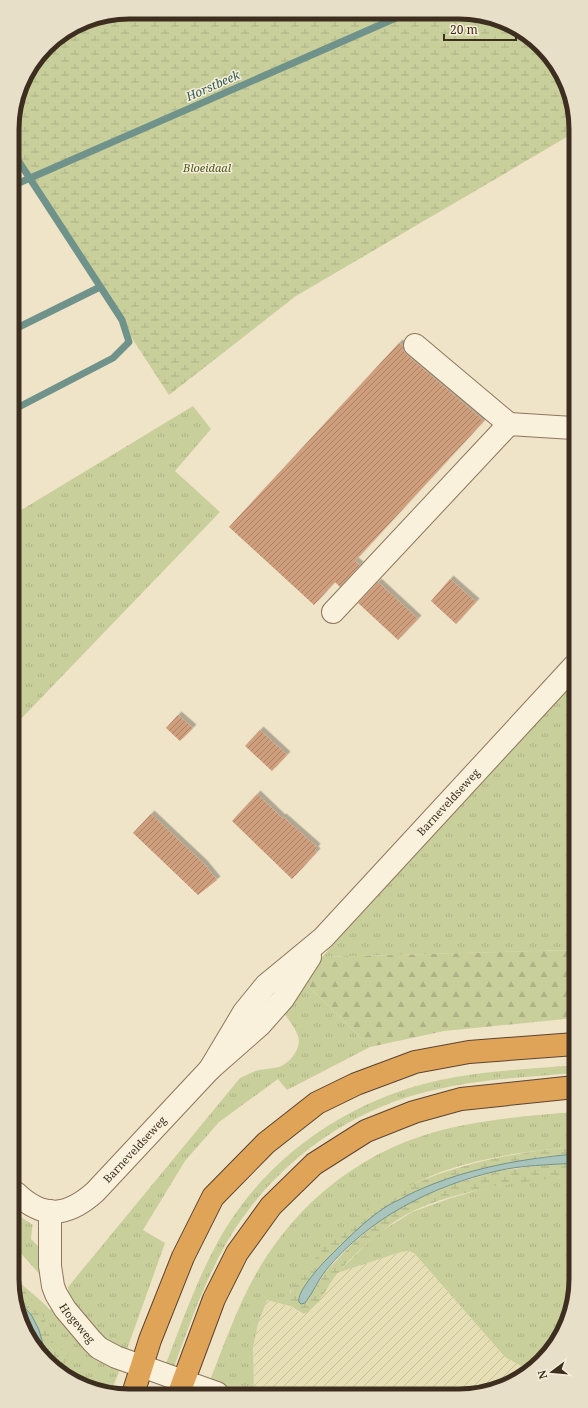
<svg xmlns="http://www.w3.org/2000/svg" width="588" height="1408" font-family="'Noto Serif',serif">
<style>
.farmland{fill:url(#farmland-furrows)}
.grass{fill:url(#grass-tufts)}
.forest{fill:url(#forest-firs)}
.wetland{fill:url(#wetland-marsh)}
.water{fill:#a9c4bc;stroke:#6f938a}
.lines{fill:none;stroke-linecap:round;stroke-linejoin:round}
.stream{stroke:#6f938a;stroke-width:7}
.building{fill:url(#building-hatch);filter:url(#shadow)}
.minor-casing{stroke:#8d765c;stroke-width:24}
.highway-casing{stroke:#5b4430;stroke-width:24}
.minor{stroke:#faf1dc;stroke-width:22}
.highway{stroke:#e0a458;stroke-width:22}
.labels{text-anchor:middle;stroke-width:3;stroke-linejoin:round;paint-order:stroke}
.park-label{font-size:11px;font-style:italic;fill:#4d5a26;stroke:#f7eed8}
.street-label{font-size:11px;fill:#3d2e20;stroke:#f7eed8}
.water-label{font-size:12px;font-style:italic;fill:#2f5d5a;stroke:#f7eed8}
.rim{fill:none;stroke:#3d2e20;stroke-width:5}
</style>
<defs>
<pattern id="farmland-furrows" width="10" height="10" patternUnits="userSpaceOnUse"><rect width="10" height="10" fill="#e6deb5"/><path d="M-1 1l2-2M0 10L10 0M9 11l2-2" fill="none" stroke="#c6bf9b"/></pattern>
<pattern id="grass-tufts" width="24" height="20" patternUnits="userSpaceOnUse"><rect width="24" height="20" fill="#c9cf9b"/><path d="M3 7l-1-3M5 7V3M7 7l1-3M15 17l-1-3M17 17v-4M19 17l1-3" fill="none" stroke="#aeb285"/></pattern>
<pattern id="forest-firs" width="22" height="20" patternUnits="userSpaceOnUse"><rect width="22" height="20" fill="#c9cf9b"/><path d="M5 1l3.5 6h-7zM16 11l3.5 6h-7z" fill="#aeb285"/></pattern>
<pattern id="wetland-marsh" width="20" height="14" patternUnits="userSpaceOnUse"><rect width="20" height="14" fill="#c9cf9b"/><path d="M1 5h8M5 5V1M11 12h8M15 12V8" fill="none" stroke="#aeb285"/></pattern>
<pattern id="building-hatch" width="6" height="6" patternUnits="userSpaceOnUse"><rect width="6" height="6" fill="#cf9f7d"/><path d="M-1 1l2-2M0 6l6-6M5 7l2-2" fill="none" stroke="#a98266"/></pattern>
<filter id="shadow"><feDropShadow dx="3.5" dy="-3.5" stdDeviation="0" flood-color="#0004"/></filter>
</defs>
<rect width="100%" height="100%" fill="#f0e4c8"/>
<!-- farmland -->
<path class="farmland" d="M409,1251L415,1254L505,1357L530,1371L524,1376L489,1392L254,1393L253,1347L258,1324L267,1300L290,1306L300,1313L313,1309L337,1273L401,1252Z"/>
<!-- grass -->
<path class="grass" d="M193,406L211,429L175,471L220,512L18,722L14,718L13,515Z
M566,691L574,699L575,950L322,957Z
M304,982L370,1047L287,1090L278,1079L219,1122L185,1161L143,1230L165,1243L126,1352L103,1341L69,1297L68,1287L240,1078C245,1076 250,1073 255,1071C262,1069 271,1069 279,1067C290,1063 302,1048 298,1036C295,1027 288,1019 283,1012Z
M575,1065V1073C528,1077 480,1079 434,1090C348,1109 272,1165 227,1242C204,1282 189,1326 173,1370L165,1366C183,1320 199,1273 224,1231C271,1153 352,1099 440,1080C484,1071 530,1069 575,1065Z
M575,1112V1147C526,1151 463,1159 418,1182C408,1188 391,1206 381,1214C351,1240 321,1265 290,1291V1306L267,1300L258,1324L253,1347L254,1393H234L209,1383C224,1345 237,1307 257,1272C299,1199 367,1147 450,1128C491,1119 533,1115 575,1112Z
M575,1176L576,1286L570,1317L552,1350L530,1371L505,1357L415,1254L409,1251L401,1252L337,1273L377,1234L412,1212L451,1198L485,1188L532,1180Z
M16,1214L33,1225L32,1228L31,1239L43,1251V1278L16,1248Z
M16,1278C26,1290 40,1298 50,1310L54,1307L121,1367L110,1394H106L52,1367L16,1309Z"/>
<!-- forest -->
<path class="forest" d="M575,950V1018L444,1031L370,1047L304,982L322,957Z"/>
<!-- wetland -->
<path class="wetland" d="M129,12L482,14L536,41L572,99V134L296,296L169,395L12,154V121L24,77L52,41L84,21Z
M575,1147V1154L540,1157L425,1187L388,1206L361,1226L319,1267L298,1298L306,1302L326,1271L353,1243L384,1217L412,1201L454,1184L498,1171L542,1165L575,1163V1176C520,1182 464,1188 413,1211C393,1221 375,1236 359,1251C351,1258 343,1267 336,1275C326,1288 319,1307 304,1314L290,1306C290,1302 289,1295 291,1291C293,1284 311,1264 316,1257C321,1251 326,1244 332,1238C393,1177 492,1153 575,1147Z
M16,1281L38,1307L48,1326L52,1341L68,1354L64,1366L60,1371C50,1366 48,1363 49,1352L43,1344L39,1330L32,1316L16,1297Z"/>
<!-- water -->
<path class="water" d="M575,1154V1163C549,1165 522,1165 497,1171C432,1186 369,1218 326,1270C318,1280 313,1293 305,1303L301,1304L299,1302C296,1293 319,1267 326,1260C345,1241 364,1221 387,1206C393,1202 400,1200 406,1196C458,1170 518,1159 575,1154Z
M16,1297L32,1316L39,1330L43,1344L49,1352L48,1361L16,1309Z"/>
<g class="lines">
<!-- stream -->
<path class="stream" d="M12,151L122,320L129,342L113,358L13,410
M12,186L405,14
M13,330L100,287"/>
</g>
<!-- building -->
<path class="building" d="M399,343L403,346V350L407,355L484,421L355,561L360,565L340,587L335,582L314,605L229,527Z
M450,579L476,602L456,624L431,601Z
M378,582L418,619L398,640L358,603Z
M178,715L193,728L180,741L166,728Z
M260,730L287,755L272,771L245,746Z
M257,794L282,818L283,817L317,847L315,850L317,852L292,879L232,821Z
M151,814L204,864L217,880L198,895L133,833Z"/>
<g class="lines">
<!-- minor casing -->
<g class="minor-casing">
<g id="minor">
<path d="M415,345L509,424"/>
<path d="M333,612L509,424L573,428"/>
<path id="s1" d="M210,1069L244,1012L266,985L323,938L574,666"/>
<path id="s2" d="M16,1193C43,1219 67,1217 95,1192L210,1069L260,1025L283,999L310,957"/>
<path id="s3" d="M50,1211V1266L53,1286L56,1294L65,1309L92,1341L99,1348L116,1357L217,1393"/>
</g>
</g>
<!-- highway casing -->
<g class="highway-casing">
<path id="highway" d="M179,1393L214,1299L237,1253L271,1206L314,1164L366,1131L414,1112L461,1099L575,1087
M133,1394L150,1340L183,1257L213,1197L266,1143L317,1103L356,1084L415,1062L469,1052L575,1044"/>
</g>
<!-- minor -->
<use href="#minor" class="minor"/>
<!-- highway -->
<use href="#highway" class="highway"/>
</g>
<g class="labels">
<!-- park labels -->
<g class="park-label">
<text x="207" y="172">Bloeidaal</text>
</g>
<!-- street labels -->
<g class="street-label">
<text dy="4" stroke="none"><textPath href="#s1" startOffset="360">Barneveldseweg</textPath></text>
<text dy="4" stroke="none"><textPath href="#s2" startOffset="148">Barneveldseweg</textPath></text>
<text dy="4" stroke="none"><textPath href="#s3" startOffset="120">Hogeweg</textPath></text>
</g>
<!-- water labels -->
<g class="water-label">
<text transform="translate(213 86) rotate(-24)" y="4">Horstbeek</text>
</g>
</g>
<!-- crop -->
<path d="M0 0H588V1408H0ZM129 19H459A110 110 0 0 1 569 129V1279A110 110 0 0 1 459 1389H129A110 110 0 0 1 19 1279V129A110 110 0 0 1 129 19Z" fill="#e8dfc9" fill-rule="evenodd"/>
<path class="rim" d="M129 19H459A110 110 0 0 1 569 129V1279A110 110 0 0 1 459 1389H129A110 110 0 0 1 19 1279V129A110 110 0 0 1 129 19Z"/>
<!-- north arrow -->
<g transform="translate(552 1372) rotate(254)" stroke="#f7eed8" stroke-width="3" paint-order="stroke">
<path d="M0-3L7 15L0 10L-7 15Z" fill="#3d2e20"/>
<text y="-6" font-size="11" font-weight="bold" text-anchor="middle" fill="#3d2e20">N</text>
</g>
<!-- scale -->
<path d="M444 34v6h72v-6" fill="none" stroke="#3d2e20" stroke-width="2"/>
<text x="450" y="34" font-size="12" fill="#3d2e20" stroke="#f7eed8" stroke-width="3" paint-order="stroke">20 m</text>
</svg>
